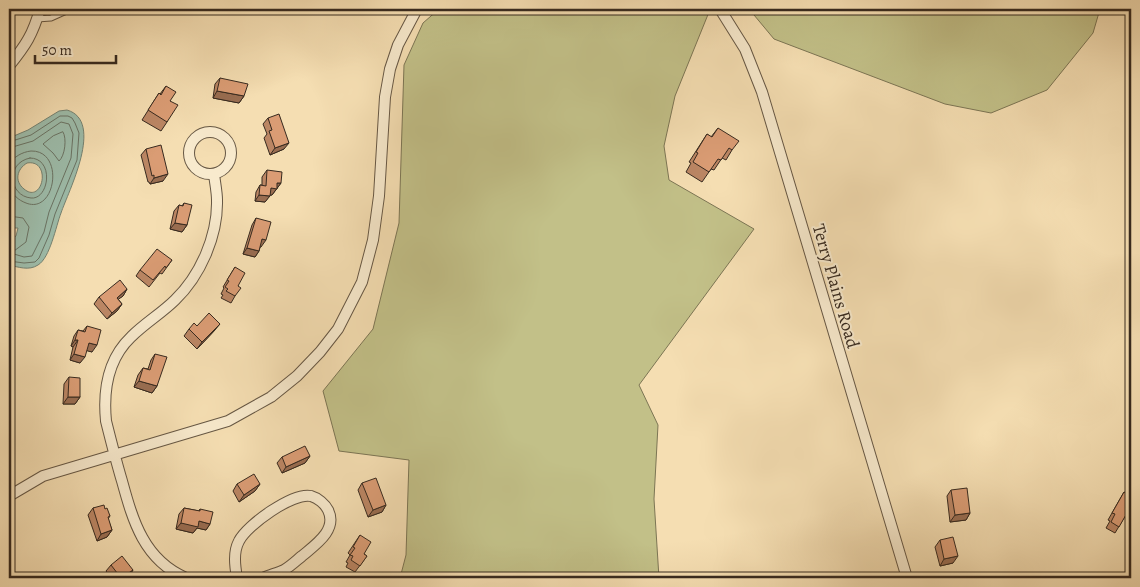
<svg xmlns="http://www.w3.org/2000/svg" width="1140" height="587" font-family="Alegreya,serif">
<style>
.green{fill:#c2c088;stroke:#7c7554}
.water{fill:#9dbcaa;stroke:#748272;fill-rule:evenodd}
.lines{fill:none;stroke-linecap:round;stroke-linejoin:round}
.shore{stroke:#6a7364;stroke-width:1}
.service-casing{stroke:#665744;stroke-width:7}
.minor-casing{stroke:#665744;stroke-width:12}
.service{stroke:#f8eacd;stroke-width:5}
.minor{stroke:#f8eacd;stroke-width:10}
.wall{fill:#bb8664;stroke:#372a1f}
.shaded-wall{fill:#996d51;stroke:#372a1f}
.building{fill:#da9c74;stroke:#372a1f}
.labels{text-anchor:middle;stroke-width:4;stroke-linejoin:round;paint-order:stroke}
.street-label{font-size:18px;fill:#372a1f;stroke:#f8eacd}
</style>
<rect width="100%" height="100%" fill="#f5deb2"/>
<filter id="stains"><feTurbulence type="fractalNoise" baseFrequency=".004" numOctaves="4"/><feColorMatrix values="0 0 0 0 .2 0 0 0 0 .09 0 0 0 0 .02 0 0 0 .5 -.17"/></filter>
<radialGradient id="worn" r=".72"><stop offset=".6" stop-color="#630" stop-opacity="0"/><stop offset="1" stop-color="#630" stop-opacity=".3"/></radialGradient>
<!-- green -->
<path class="green" d="M439,9H706L709,12L675,96L664,146L669,180L754,229L639,385L658,425L654,499L659,578H400L406,555L409,460L339,451L323,391L373,329L399,223L404,65L423,23Z
M749,9H1100L1093,33L1047,90L991,113L945,104L774,39Z"/>
<!-- water -->
<path class="water" d="M67,110C105,121 68,192 61,213C56,226 50,258 38,265C29,271 18,267 9,265V241L16,236L18,228H9V138L28,130L59,111ZM27,163C52,159 43,205 24,189C14,181 17,169 27,163Z"/>
<g class="lines">
<!-- shore -->
<path class="shore" d="M63,132C67,138 65,156 59,161L53,153L43,144L53,136Z
M9,142L31,135L60,116H68L72,118L75,123L79,133L77,160L55,214L49,235L39,258L35,262L24,263L9,261
M9,148L33,141L61,122L69,124L73,134L71,158L49,212L44,232L32,256L24,257L14,254V251L26,242L29,227L23,218L9,216
M30,158C55,158 49,200 31,198C9,196 5,163 30,158Z
M9,165C13,157 22,152 31,151C65,150 56,215 26,203C18,200 13,195 9,187"/>
<!-- service casing -->
<g class="service-casing">
<path id="service" d="M37,19L51,18L71,9"/>
</g>
<!-- minor casing -->
<g class="minor-casing">
<path id="minor" d="M720,9L745,49L762,92L907,578
M9,66C26,45 33,34 40,9
M189 153a21 21 0 1 1 42 0a21 21 0 1 1-42 0Z
M9,496L43,476L228,421L271,397L297,376L320,352L338,329L362,282L373,240L379,196L385,97L390,69L398,45L417,9
M186,578C144,560 133,521 122,481C116,461 111,441 106,421C103,390 108,359 131,337C145,323 162,313 175,300C200,276 218,236 217,200C217,192 215,183 214,174
M237,578C235,566 233,552 239,541C247,525 293,492 311,496C318,498 325,504 328,510C338,530 315,545 302,556C297,560 291,566 284,570C277,573 270,575 263,578"/>
</g>
<!-- service -->
<use href="#service" class="service"/>
<!-- minor -->
<use href="#minor" class="minor"/>
</g>
<!-- wall -->
<path class="wall" d="M220,78L244,96L239,103L213,98L215,84Z
M166,86L170,101L167,122L161,131L142,120L159,93L160,94Z
M268,118L284,149L270,155L264,138L267,134L263,124Z
M718,128L732,150L726,160L722,158L714,170L711,169L702,182L686,172L691,163L689,162L707,134L711,137Z
M146,149L163,181L150,184L149,182H148L141,155Z
M267,170L281,183L272,195H270L265,202L255,201L256,192L260,185H262V177Z
M184,203L187,225L182,232L170,229L174,211L179,205L182,206Z
M256,218L261,247H260L259,251L255,257L243,254L252,225Z
M172,260L162,274L160,273L149,287L136,276L140,270Z
M235,267L238,286L235,296L231,303L221,298L223,295L221,294L224,288L223,287Z
M127,289L123,296L118,299L122,304L117,311L107,319L94,304L99,297Z
M87,326L92,352L86,350L80,363L70,360L73,347L71,346L74,336L78,330L83,331Z
M189,329L215,330L197,349L184,336Z
M155,354L157,386L152,393L134,387L138,375L143,368L148,369L151,360Z
M69,377L80,397L75,404H63L64,384Z
M310,456L305,463L282,473L277,463L282,457Z
M362,483L386,505L382,512L368,517L358,490Z
M237,484H260L255,491L239,502L233,491Z
M951,490L970,513L966,520L950,522L947,496Z
M1124,492L1131,496V516L1127,513L1115,533L1106,528L1110,521L1108,520Z
M93,508L105,509L110,516L108,519L112,530L107,537L97,541L88,515Z
M184,508L199,511L200,509L210,524L206,530L197,528L193,533L176,529L179,514Z
M360,535L364,554L367,556L355,572L346,567L348,563L346,562L350,555L348,553Z
M940,540L953,563L940,566L935,547Z
M111,565L133,570L128,577L126,578H111L106,571Z"/>
<!-- shaded-wall -->
<path class="shaded-wall" d="M217,91L244,96L239,103L213,98Z
M289,143L284,149L270,155L275,148Z
M168,174L163,181L150,184L154,178Z
M277,183H281L272,195H266L271,188Z
M259,195L270,196L265,202L255,201Z
M175,223L187,225L182,232L170,229Z
M262,239L266,240L261,247L258,246Z
M247,248L259,251L255,257L243,254Z
M127,289L123,296L112,304L117,298Z
M122,304L117,311L107,319L112,313Z
M220,324L215,330L197,349L202,342Z
M75,340H78L73,347L71,346Z
M89,343L97,345L92,352L84,350Z
M74,354L85,357L80,363L70,360Z
M139,381L157,386L152,393L134,387Z
M68,397H80L75,404H63Z
M310,456L305,463L282,473L286,467Z
M260,484L255,491L239,502L244,495Z
M386,505L382,512L368,517L373,510Z
M970,513L966,520L950,522L955,515Z
M199,521L210,524L206,530L197,528L193,533L176,529L181,523Z
M112,530L107,537L97,541L101,534Z
M958,556L953,563L940,566L944,559Z
M133,570L128,577L126,578H121Z"/>
<!-- building -->
<path class="building" d="M220,78L248,84L244,96L217,91Z
M166,86L176,92L170,101L178,105L167,122L148,110L159,93L161,95Z
M279,114L289,143L275,148L269,131L272,130L268,118Z
M718,128L739,141L732,150L729,148L721,160L718,159L709,172L693,162L698,153L696,152L707,134L712,137Z
M161,145L168,174L154,178V175L152,176L146,149Z
M267,170L282,172L281,183H277V189L271,188L270,196L259,195L260,185L266,186Z
M184,203L192,205L187,225L175,223L179,205L183,206Z
M256,218L271,222L266,240L262,239L259,251L247,248Z
M157,249L172,260L166,268L165,266L153,280L140,270Z
M235,267L245,273L238,286L241,288L235,296L226,291L228,289L225,287L229,281L227,280Z
M120,280L127,289L117,298L122,304L112,313L99,297Z
M209,313L220,324L202,342L189,329L194,323L197,326Z
M87,326L101,330L97,345L89,343L85,357L74,354L78,340H75L78,330L85,332Z
M155,354L167,357L157,386L139,381L143,368L150,370Z
M69,377L80,378V397H68Z
M305,446L310,456L286,467L282,457Z
M254,474L260,484L244,495L237,484Z
M376,478L386,505L373,510L362,483Z
M967,488L970,513L955,515L951,490Z
M1124,492L1131,496V507V506L1119,527L1111,522L1115,514L1112,513Z
M104,505L105,509L107,508L110,516L108,517L112,530L101,534L93,508Z
M184,508L200,511V509L213,512L210,524L199,521L198,527L181,523Z
M360,535L371,542L364,554L367,556L360,566L351,560L353,556L350,555L355,548L353,547Z
M953,537L958,556L944,559L940,540Z
M122,556L133,570L121,578L111,565Z
M326,573L330,578H320Z"/>
<g class="labels">
<!-- street labels -->
<g class="street-label">
<text transform="translate(836 286) rotate(74)" y="6">Terry Plains Road</text>
</g>
</g>
<!-- margin -->
<rect width="1140" height="587" fill="none" stroke="#f5deb2" stroke-width="30"/>
<rect x="10" y="10" width="1120" height="567" fill="none" stroke="#372a1f" stroke-width="2.5"/>
<rect x="15" y="15" width="1110" height="557" fill="none" stroke="#372a1f"/>
<!-- scale -->
<path d="M35 55v8h81v-8" fill="none" stroke="#372a1f" stroke-width="2.5"/>
<text x="42" y="55" font-size="15" fill="#372a1f" stroke="#f8eacd" stroke-width="4" paint-order="stroke">50 m</text>
<rect width="100%" height="100%" filter="url(#stains)"/>
<rect width="100%" height="100%" fill="url(#worn)"/>
</svg>
